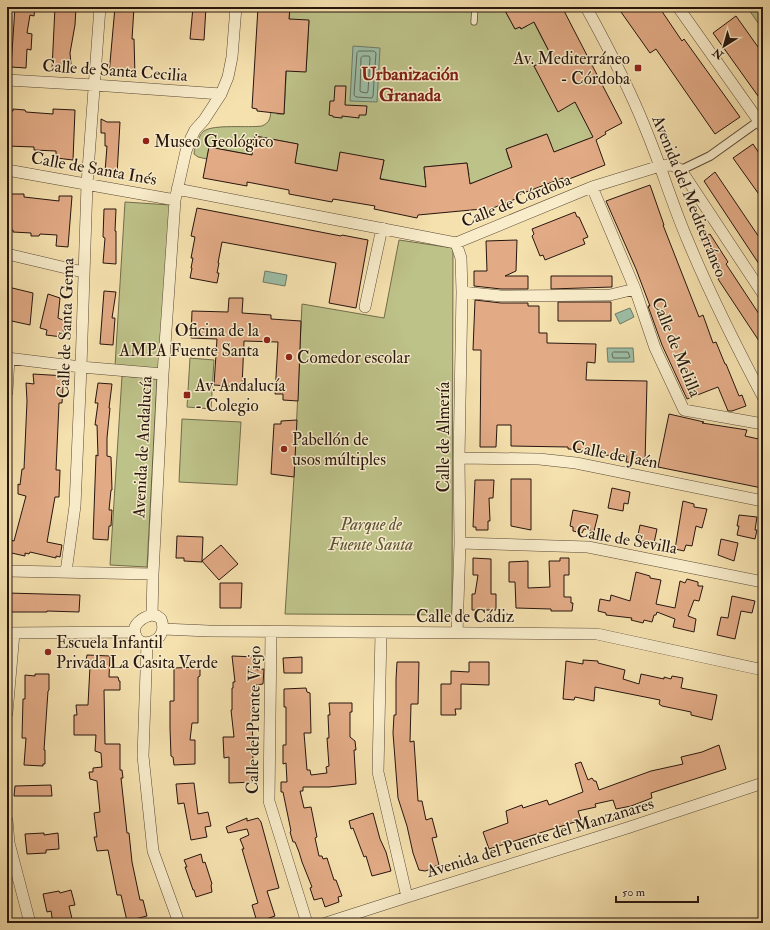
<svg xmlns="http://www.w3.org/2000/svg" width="770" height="930" font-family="'IM FELL Double Pica',serif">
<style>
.green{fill:#bdc289;stroke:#726c4c}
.water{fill:#9dbea6;stroke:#6d7a69}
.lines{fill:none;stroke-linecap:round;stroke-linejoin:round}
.shore{stroke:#626a5a;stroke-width:1}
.building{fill:#e2ab86;stroke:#26150e}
.service-casing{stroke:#5a4836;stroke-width:7}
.pedestrian-casing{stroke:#5a4836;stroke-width:10}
.minor-casing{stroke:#5a4836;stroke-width:12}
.service{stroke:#f8ecca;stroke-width:5.5}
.pedestrian{stroke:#f8ecca;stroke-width:8}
.minor{stroke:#f8ecca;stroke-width:11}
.poi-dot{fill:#8f2418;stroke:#f8ecca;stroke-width:1.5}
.labels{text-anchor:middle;stroke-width:3;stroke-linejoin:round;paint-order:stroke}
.poi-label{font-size:17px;fill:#26150e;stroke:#f8ecca;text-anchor:start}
.street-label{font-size:17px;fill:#26150e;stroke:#f8ecca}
.park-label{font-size:17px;font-style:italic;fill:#5b5239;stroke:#f8ecca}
.neighbourhood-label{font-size:18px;font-weight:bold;fill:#7a1f14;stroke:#f8ecca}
</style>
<rect width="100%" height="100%" fill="#f5e1ae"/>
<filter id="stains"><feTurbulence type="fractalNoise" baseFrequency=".005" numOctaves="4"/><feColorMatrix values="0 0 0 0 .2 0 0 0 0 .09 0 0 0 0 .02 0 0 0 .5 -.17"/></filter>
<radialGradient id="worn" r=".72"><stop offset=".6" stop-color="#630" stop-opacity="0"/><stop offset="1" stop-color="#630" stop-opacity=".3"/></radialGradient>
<!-- green -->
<path class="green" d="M290,7H503L515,29L520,27L521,29L527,26L522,16L529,13L557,67L540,63L534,66L558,111L570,92L594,138L591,143L588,139L546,155L551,144L546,134L506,149L509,160L517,157L519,165L472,183H462L461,176L469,175L467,163L424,167L425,179L432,178L433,186L423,187L373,177L375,170L382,171L384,160L345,172L288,162L289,154L296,155L298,144L255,136L253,147L260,149L259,156L209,147L207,159L198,157L194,154C194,149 196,146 198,142C199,138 200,134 204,131C214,124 248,128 262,126C270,122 270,119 271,111L277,112V114H284L287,59L299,71H306L309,21L288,32Z
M747,7H763V30Z
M125,202L170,205L160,369L115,366Z
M399,240L453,248L452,615L285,614L294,477L302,304L384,318Z
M190,358L214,360L211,409L187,407Z
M122,376L157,379L147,567L110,565Z
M182,419L241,422L237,485L179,482Z"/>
<!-- water -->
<path class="water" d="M353,46L380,48L377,102L350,101Z
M265,271L287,275L285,286L263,282Z
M630,308L634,317L620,324L615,314Z
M607,348H633L634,362H608Z"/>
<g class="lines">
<!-- shore -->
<path class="shore" d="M359,51H374L376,53L373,96L372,98L356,97L354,95L357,53Z
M363,56H369L370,58L368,91L367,93L361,92L360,91L361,58Z
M614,352H628L630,357L628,358H613L612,354Z"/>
</g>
<!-- building -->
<path class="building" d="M15,7H35L34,16L30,15L27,33L32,34L31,50L27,49L26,68L11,67Z
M55,7H76L75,25L70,53L71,64L65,63V70L52,69Z
M115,7H134L132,39H134L135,76L109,74Z
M193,7H206L204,40L190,39Z
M258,7H290L289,19L309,20L306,72L286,71L284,114L257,111V109L252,108Z
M503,7H562L622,123L605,132L606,134L596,140L605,165L564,181L563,178L518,195V198L483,212L482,209L418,215L417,218L374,209L375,206L333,199L332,202L289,194V190L247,182V186L203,178L209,147L252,155L255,136L298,144L295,163L337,171L340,152L384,160L380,179L426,187L424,167L467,163L470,184L512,167L506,149L547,134L554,152L593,137L575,102L558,112L534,66L552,57L534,22L521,29L520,27L515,29Z
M622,7H659L682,41L684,39L740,117L715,134L656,49L650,53L621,12L624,10Z
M736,16L763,54V103L713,33Z
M335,86H346L345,105L367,106L366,115H359V118L342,116V118L333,117V116L329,115L330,101H334Z
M13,109L25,110L26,112L53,114V109L75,110L73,160L56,158V151L34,150V147L7,146V110L13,111Z
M101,119L107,122H120L117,175L105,172L107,146H105V133H101Z
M753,144L763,159V200L733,158Z
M715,172L763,243V270L704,181Z
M650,185L664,225H663L699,317L703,315L713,343L716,342L725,364H726L739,396L742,395L746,406L732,411H728L718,387L687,399L662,345L648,306H650L636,269L606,201Z
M7,194H24V197L59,201V196H72L68,247L56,246L57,235L40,234L39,236H31V233L13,232V230H7Z
M197,208L341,236L342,235L368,240L356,308L329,303L336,263L222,242L218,263H219L217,273H219L217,283L190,278L192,268H191L193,258H191L195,237L191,236Z
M104,209H116L115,231H116V264L103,263L105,238L103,237Z
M575,212L577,217H579L588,237L583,239L585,244L545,260L543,255L540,256L532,236L534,234L532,229Z
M710,234L728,262L726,264L763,320V347L718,279L723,275L700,240Z
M517,240L516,271L505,276H528V289H501L474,286V271H487L486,241Z
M551,276H612V287L551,289Z
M8,287L33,293L30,325L7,320Z
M104,291L116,292L112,318H115L113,345L100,344Z
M48,294L60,298L58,318L65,321L62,337L46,335L47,330L40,328Z
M229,298H243L242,313L271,315V319L301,321L298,401L283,400V394H275L278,342L244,341L242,387L214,385L217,339L191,338L192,311L228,312Z
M475,300L501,303H528V306H539V333H547V343L596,344L595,363L587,362L586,380L647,381L645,463L626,462L627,456L600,455V450L568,449V447L511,446V425H497L496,447H480L481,350H473Z
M558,302H611V321H558Z
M33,374L66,376L65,387H63L62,403H59L56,470H60L59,497H55L47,542L62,545L60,557L56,556V558L30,552L29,554L25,553V556L7,552V539L14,541L26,496L18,494V484L20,485L22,469H24L27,401L26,383L34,384Z
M98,383L112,384L109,408H110L107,438V456L111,457L112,490H111L109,510H112L111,526H109L108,540L93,539L96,455L98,456L97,425H95L98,403H95Z
M669,414L704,422L702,423L747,430L745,436L763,440L762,488L658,467Z
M297,420L294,477L271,474L274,424H281V421Z
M511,479H531V530L511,526Z
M475,480H494L493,498H489L490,521H488V530H476V527H473Z
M612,488L630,492L628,504L624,503L623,511L608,508Z
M683,501L694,504V507L707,509L702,528L696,526L692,546L686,545L684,551L675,549Z
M573,510L598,515L594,531L584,529L582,533L573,531V527L570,526Z
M739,515L757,517L755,530H757L755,539L737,535L739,526H737Z
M640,525L657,529L654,543L637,540Z
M177,536L203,537L202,561L221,545L238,564L219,580L202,561V562L184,561V558H176Z
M721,539L738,543L734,561L718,555Z
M473,558L491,559V594H496V610H472V594H475L478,575H473Z
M560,558H569V575H564V597H571V603H573L572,611H551V609L516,608L515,582H509V562L528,561V588L550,587L549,561H560Z
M636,572L650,576V578L661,580L656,604L675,608L680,581L685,583L687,579L698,582V586H703L699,601L694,600L688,616L696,619L694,632L673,627L675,619L657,612L656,615H654L652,622L644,620L643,623L631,620L632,618L606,615V613L598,611L600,599L610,601L611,595L630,601Z
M220,583H242L241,608H220Z
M7,593L80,595L79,612L47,611V612H10V606H7Z
M732,596L755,601L752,613L741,611L735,639L717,635L721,617L728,618Z
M87,655L110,656L109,677H118L119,681H120V690H104L105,744H120V770H122L123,778H121L127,833H129L132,862L140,900H143L147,916L127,921L121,895H117L108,850L97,851L94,837H97L94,813L100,812L97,781L90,779L89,772H93V768L102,767L101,753L95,751L96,735H74V715H77L76,705H88L90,666H85Z
M232,656L256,657L257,670L264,669L263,684L256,685L257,698H252L253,765H255V782L229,783V757L224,758L223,737H234L231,710H232V688H233V682H235Z
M302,657V673H284L283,658Z
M583,660L598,661V663L625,670L623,679L639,684L641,674L664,679V677L671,679L672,676L683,678L681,688L717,695L712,720L691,715V712L662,706L659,704L660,700L595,687L594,701L575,697L574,700L563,699L566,661L583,664Z
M397,662H419L418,704H411L410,742L414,741L418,801H422L426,820L432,818L437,837L432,838L439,865L435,866V868L425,871L419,870L413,853L407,826L398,798L393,733L394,715H396V679Z
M469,662H489V685L461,684V709H455L456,715H441V684H451V671L469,672Z
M200,667V676L198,677V723H192L190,740H195V764L174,765L173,757L171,756L170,728V701H174V668Z
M35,674H49V690L48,691L44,750H45V764H43V766L24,765L26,738H22L23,699H25V675L35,676Z
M306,688L307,692L310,693L311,733H304L307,770H310L311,775L327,773L326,767L329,766L327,738H329L328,715H330L329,703H352V712H350V737L355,741L356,750H354L356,784L329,787H303V791H300L304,808L311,807L317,837L315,838L319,856H322L323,859L327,858L334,880H336L342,896L338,897L339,902L325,907L322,898L314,900L310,888L312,887L302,862L299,852L295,842H293L290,832L291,831L283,792H281V782H287L286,763L283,764V745H286V707H284V689Z
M719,745L726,769L651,793L652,798L631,806L616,809L613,800L595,804L596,807L578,811L581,820L489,849L483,832L508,823L506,811L522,805L523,808L547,800L549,805L583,792L575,764L581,762L588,780L592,778L594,781H596L599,790L651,771L683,764L681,757L702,752Z
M194,783L198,814L208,812L211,826L205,827L207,837L191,840L184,803L178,804L176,784Z
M51,785L52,796H14L15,786Z
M373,813L380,839L386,852L391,871L372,876L366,856L364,857L353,828L351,829L349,821Z
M247,818V821L258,818L261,822L279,888L267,891L275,916L257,922L252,905L258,903L242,849H244L240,839L249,835L247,829L228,833L226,827Z
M44,833V835L58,833L59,849L46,850V853L27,854L25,834Z
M201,854L203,863L205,862L212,884L211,885L212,892L196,897L194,890H193L185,867H187L184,860Z
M71,890L75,905L69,906L73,923H53L51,911L47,912L43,894L59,891L60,893Z"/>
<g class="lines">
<!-- service casing -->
<g class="service-casing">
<path id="service" d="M474,22L475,7"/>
</g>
<!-- pedestrian casing -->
<g class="pedestrian-casing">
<path id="pedestrian" d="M681,170L710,156L763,118"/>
</g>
<!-- minor casing -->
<g class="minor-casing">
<path id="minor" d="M586,7C608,47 629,87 646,130C661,166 672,204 688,241C710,294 736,346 763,397
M678,7L763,127
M7,80L94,85L221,94
M7,170L175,200
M592,187L635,289L655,348L684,410L763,424
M177,189L456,243L592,187L660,166L672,165L681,170L763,294
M456,243L461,258L462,292L459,458L460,543L457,633
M7,254L83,272
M462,292L501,296L610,295L635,289
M365,307L382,228
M7,358L81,367L163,374
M7,392L9,358
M459,458L539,459L576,463L763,501
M460,543L588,547L763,582
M7,571L153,574
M66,572L75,506L81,367L87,184L100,7
M152,615L153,574L163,374L175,200L186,151L191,138L195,130L204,120L221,94L228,77L232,57L236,7
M152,615L157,616L161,619C163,624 164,629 161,634C158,641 146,645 140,641C138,640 136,637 136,636C130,625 143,617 152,615Z
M163,629L209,631L597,634L763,670
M271,632L269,801L307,923
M381,632L378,772L407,897
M7,633L134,632
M147,643L143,756L153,851L179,923
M7,713L14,633
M7,820L9,843L30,923
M326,923L407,897L627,828L763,783"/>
</g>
<!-- service -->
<use href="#service" class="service"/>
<!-- pedestrian -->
<use href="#pedestrian" class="pedestrian"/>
<!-- minor -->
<use href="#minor" class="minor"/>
</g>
<!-- markers -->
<g class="poi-dot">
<rect x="634" y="64" width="8" height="8" rx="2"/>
<circle cx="146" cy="141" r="4"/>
<circle cx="267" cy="340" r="4"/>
<circle cx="289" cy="357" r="4"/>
<rect x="183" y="391" width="8" height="8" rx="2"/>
<circle cx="284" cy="449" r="4"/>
<circle cx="48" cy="652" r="4"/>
</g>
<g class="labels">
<!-- poi labels -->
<g class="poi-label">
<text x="630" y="64" text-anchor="end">Av. Mediterráneo<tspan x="630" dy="20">- Córdoba</tspan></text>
<text x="154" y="147">Museo Geológico</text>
<text x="259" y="336" text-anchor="end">Oficina de la<tspan x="259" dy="20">AMPA Fuente Santa</tspan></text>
<text x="297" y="363">Comedor escolar</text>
<text x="195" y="391">Av. Andalucía<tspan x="195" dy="20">- Colegio</tspan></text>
<text x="292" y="445">Pabellón de<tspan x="292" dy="20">usos múltiples</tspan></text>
<text x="56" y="648">Escuela Infantil<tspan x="56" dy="20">Privada La Casita Verde</tspan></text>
</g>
<!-- street labels -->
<g class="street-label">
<text transform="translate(115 70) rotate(4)" y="6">Calle de Santa Cecilia</text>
<text transform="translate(94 168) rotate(10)" y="6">Calle de Santa Inés</text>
<text transform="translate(690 196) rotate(68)" y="6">Avenida del Mediterráneo</text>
<text transform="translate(516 200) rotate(-22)" y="6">Calle de Córdoba</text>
<text transform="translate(65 328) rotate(-88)" y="6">Calle de Santa Gema</text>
<text transform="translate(677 347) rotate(68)" y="6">Calle de Melilla</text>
<text transform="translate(443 437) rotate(-90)" y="6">Calle de Almería</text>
<text transform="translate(142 447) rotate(-87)" y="6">Avenida de Andalucía</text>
<text transform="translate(615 454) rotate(11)" y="6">Calle de Jaén</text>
<text transform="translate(627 539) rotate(10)" y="6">Calle de Sevilla</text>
<text x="465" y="622">Calle de Cádiz</text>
<text transform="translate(253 720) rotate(-89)" y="6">Calle del Puente Viejo</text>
<text transform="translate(540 837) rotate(-17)" y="6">Avenida del Puente del Manzanares</text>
</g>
<!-- park labels -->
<g class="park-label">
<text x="371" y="530">Parque de<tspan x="371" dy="20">Fuente Santa</tspan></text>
</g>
<!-- neighbourhood labels -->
<g class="neighbourhood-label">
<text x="410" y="80">Urbanización<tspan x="410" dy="21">Granada</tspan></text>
</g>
</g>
<!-- margin -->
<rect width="770" height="930" fill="none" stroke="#f5e1ae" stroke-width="24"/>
<rect x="8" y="8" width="754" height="914" fill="none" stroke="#26150e" stroke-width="2"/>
<rect x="12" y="12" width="746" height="906" fill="none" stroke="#26150e"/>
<!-- north arrow -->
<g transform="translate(724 46) rotate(217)" stroke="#f8ecca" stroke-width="3" paint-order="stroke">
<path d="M0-3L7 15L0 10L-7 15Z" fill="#26150e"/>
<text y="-6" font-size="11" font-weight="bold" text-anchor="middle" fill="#26150e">N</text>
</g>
<!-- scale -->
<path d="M616 896v6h82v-6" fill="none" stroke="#26150e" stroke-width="2"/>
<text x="622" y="896" font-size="12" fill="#26150e" stroke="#f8ecca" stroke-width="3" paint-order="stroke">50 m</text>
<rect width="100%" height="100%" filter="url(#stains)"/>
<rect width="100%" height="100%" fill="url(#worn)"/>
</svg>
